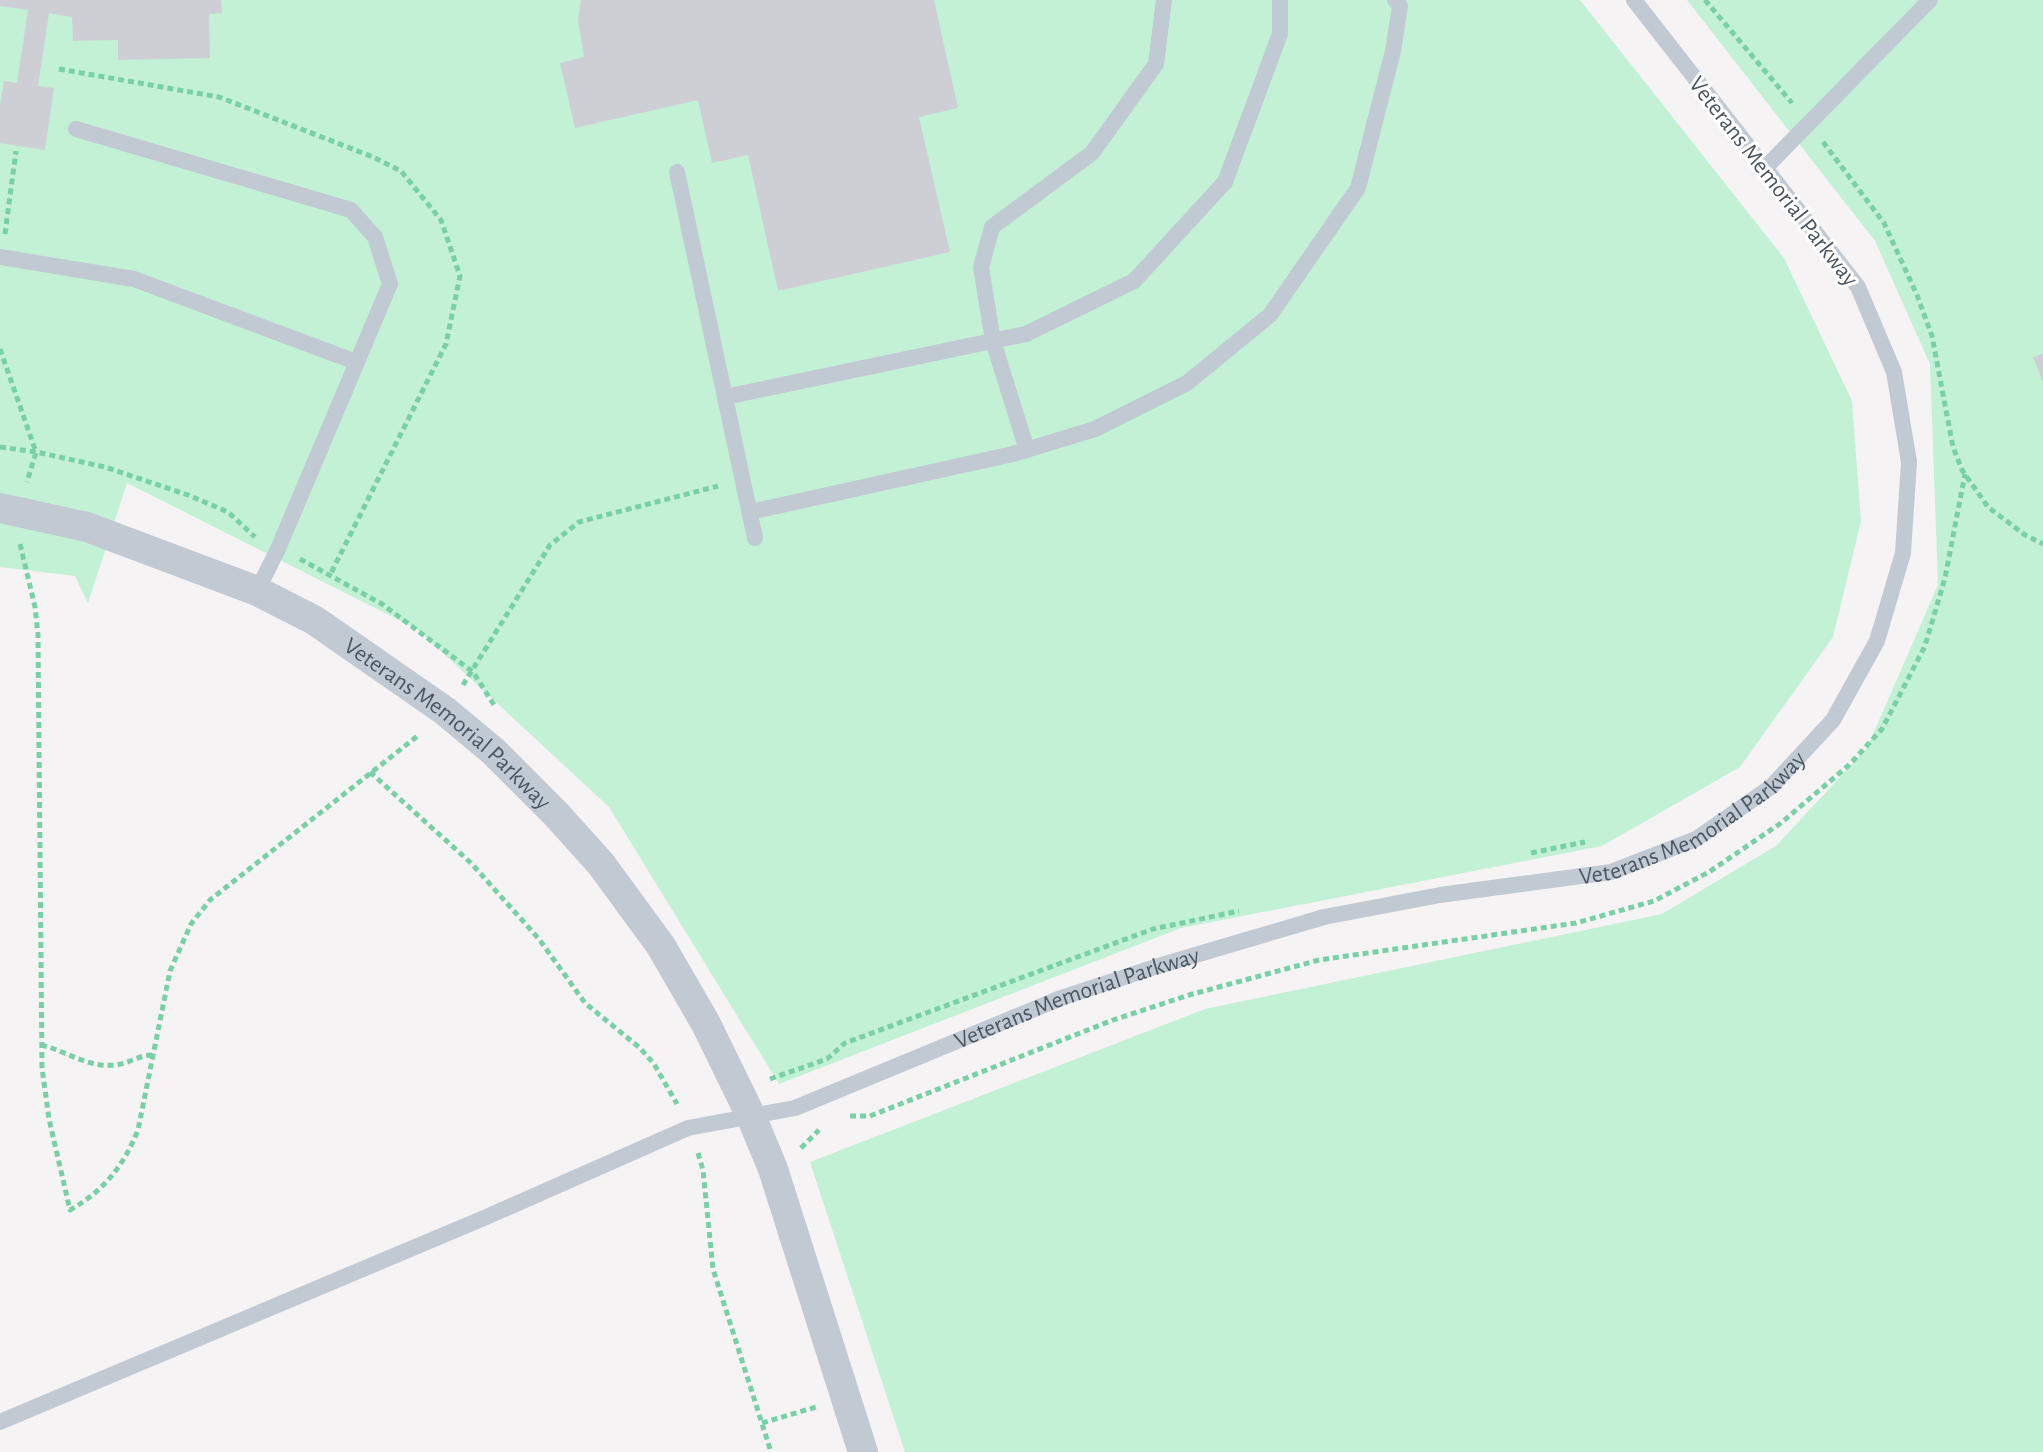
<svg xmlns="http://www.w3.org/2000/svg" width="2043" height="1452" font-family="'Alegreya Sans',sans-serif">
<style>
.green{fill:#c3f1d5}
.building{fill:#cdcfd5}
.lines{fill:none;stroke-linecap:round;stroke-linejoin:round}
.path{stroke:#7ad0a6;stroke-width:5;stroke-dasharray:6 4;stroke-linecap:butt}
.lane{stroke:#c1cad2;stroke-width:16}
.street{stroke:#c1cad2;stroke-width:30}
.labels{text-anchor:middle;stroke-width:6;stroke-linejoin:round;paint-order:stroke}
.street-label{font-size:24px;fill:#4a5661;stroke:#fff}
</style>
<rect width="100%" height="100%" fill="#f5f3f3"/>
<!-- green -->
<path class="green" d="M0,0H1580L1784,258L1852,401L1861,521L1833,637L1740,767L1602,846L1181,928L779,1084L609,807L417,629L127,483L88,603L75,576L0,567Z
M1687,0H2043V1452H905L810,1162L1205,1009L1662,914L1776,846L1867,748L1938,585L1930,364L1875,241Z"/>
<!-- building -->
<path class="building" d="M0,0H221L222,13L209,14L210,58L118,60V40L73,41L72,17L49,13L38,86L54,88L45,150L0,143V106L4,81L17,83L28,10L0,6Z
M581,0H934L958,108L919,117L950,252L778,291L748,155L712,163L698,100L575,128L560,63L584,57L578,20Z
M2043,354V382L2033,357Z"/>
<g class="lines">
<!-- path -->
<path class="path" d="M1705,0L1792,103
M59,69L219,97L373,157L401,171L441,220L460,276L446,344L330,575
M1823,142L1884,223L1917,295L1932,336L1953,447L1962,470L1988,507L2025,535L2043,544
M5,234L16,151
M0,349L36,452L27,482
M0,447L36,452L105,467L188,495L228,512L255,537
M20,544L35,607L38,635L42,1068L49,1119L70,1210C104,1191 124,1165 138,1130L170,971L191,924L210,900L420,734
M300,559L382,604L473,672L496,708
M463,685L550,545L579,522L718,486
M370,772L471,863L539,939L585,1003L640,1048L654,1064L677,1104
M1531,853L1585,842
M41,1045C67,1051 87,1068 115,1065C128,1064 139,1055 152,1055
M770,1079L827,1059L845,1043L1153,929L1239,911
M850,1116H870L1113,1020L1189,995L1319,960L1576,923L1654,901L1709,872L1781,823L1849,765L1882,729L1925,646L1945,578L1965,474
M801,1148L819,1130
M698,1153L703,1170L713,1269L771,1452
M762,1423L816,1407"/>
<!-- lane -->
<g class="lane">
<path d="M76,129L351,210L375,237L390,284L278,549L257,591"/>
<path d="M1765,168L1930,0"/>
<path d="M677,172L755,538"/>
<path d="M0,257L134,279L356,362"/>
<path d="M725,397L1026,334L1134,281L1225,182L1280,34V0"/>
<path d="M1027,450L993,341L981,267L992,227L1092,153L1156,64L1164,0"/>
<path d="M750,512L1013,454L1095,429L1187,383L1270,315L1358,188L1393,51L1400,6L1395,0"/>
<path id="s1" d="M0,1422L484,1218L688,1128L795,1108L1061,998L1155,967L1324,917L1440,895L1611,872L1696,839L1771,787L1833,720L1877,641L1903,553L1909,462L1894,372L1858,287L1634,0"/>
</g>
<!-- street -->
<path class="street" id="s2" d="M0,508L87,527L257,591L314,620L445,711L493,751L556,814L601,864L661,946L706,1024L751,1116L773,1169L863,1452"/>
</g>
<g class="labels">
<!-- street labels -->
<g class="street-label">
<text transform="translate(1774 181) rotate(52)" y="8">Veterans Memorial Parkway</text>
<text dy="8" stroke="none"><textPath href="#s2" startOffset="504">Veterans Memorial Parkway</textPath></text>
<text dy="8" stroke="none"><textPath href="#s1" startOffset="1808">Veterans Memorial Parkway</textPath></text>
<text dy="8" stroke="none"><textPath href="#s1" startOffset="1160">Veterans Memorial Parkway</textPath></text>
</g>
</g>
</svg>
